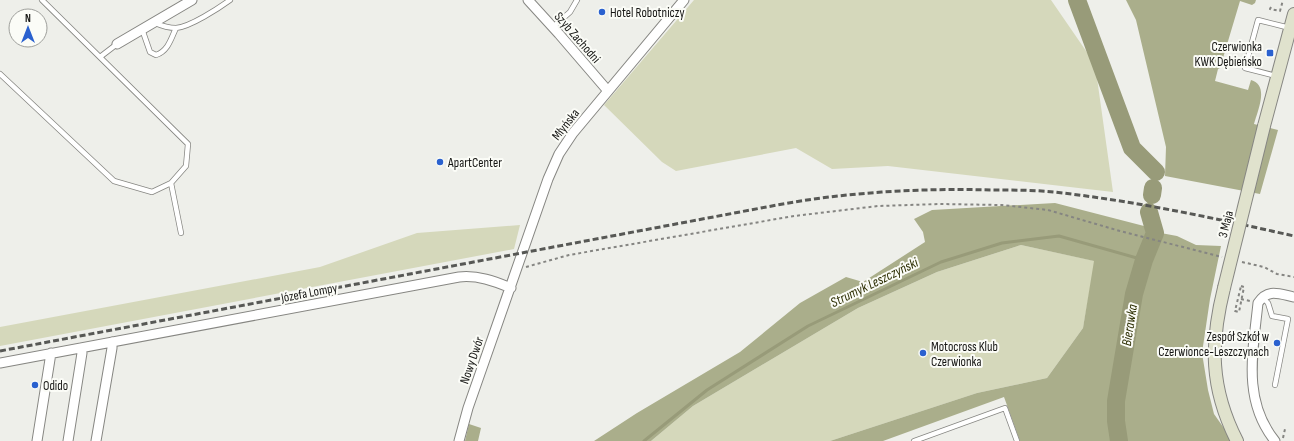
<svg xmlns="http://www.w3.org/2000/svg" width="1294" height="441" font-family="'Sofia Sans Condensed',sans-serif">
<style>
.green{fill:#d5d8bb}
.forest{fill:#aaae8b}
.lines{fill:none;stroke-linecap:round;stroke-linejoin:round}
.stream{stroke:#989b79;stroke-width:3}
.river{stroke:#989b79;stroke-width:18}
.service-casing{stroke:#868682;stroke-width:6}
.minor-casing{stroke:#868682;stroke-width:11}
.secondary-casing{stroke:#868682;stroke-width:14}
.path{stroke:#858582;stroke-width:2;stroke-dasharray:3 3;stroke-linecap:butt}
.service{stroke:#fff;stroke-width:4.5}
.minor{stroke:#fff;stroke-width:9}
.secondary{stroke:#e0e2cd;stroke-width:12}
.rail{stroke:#575855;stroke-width:3;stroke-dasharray:6 3;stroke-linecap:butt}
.secondary-bridge-casing{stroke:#868682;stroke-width:14;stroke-linecap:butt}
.secondary-bridge{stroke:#e0e2cd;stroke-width:12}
.poi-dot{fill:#2a61cf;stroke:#fbfcf7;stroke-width:1.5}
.labels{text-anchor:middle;stroke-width:4;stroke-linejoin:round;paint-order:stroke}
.poi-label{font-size:13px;fill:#151513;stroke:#fbfcf7;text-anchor:start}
.street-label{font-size:13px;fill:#151513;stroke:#fbfcf7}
.water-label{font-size:14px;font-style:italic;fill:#2c2e02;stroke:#fbfcf7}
</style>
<rect width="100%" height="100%" fill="#eeefea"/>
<!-- green -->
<path class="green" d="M694,0H1051L1095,64L1113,192L888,166L832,169L796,148L676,171L662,162L604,105Z
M520,225L514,249L0,346V327L320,267L417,233Z
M1021,245L1095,261L1083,328L1047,378L977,393L830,441H651L693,406L858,308L937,272Z"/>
<!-- forest -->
<path class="forest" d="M1126,0H1256L1255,3L1252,5L1240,1L1220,68L1218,69L1215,81L1248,90L1251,80C1270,85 1257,112 1254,124L1278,130L1260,194L1165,176L1166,147L1136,20Z
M1055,203L1144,226L1150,231L1177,236L1196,245L1221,246L1210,299L1202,353L1208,390L1214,414L1233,441H1020L1004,397L883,441H830L977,393L1047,378L1083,328L1094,261L1021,245L937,272L858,308L693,406L651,441H594L637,413L740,352L800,303L846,277L863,282L925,242L923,232L914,219L932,210Z
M469,424L481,428L478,441H465Z"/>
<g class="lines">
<!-- stream -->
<path class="stream" d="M644,441L707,390L808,326L941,262L1002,243L1059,236L1144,260"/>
<!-- river -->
<path class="river" d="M1077,0L1132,148L1156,172
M1152,195L1153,188
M1119,441L1116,421V401L1134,294L1144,260L1155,233L1149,212"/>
<!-- service casing -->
<g class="service-casing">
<path id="service" d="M42,0L188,144L186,166L171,183L181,233
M155,23C162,26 169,28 176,28C190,27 219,8 230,0
M553,27L570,12L577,0
M142,29L150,52L156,55C168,51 171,39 176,28
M100,57L117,44
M0,74L114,181L152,192L171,183
M1276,76L1245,68L1258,20L1290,28
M1262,297L1268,303L1272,316L1288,319L1275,385
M914,441L1005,408L1017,441"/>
</g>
<!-- minor casing -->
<g class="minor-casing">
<path id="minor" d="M528,0L559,34L608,91
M117,44L192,0
M0,363L459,277C478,275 494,281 511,288
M37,441L51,353
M68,441L82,353L81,348
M96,441L112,348V342
M459,441L468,408L548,179L559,154L573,133L684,0
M1275,441C1242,400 1253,352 1258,303C1268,288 1279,294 1294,297"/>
</g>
<!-- secondary casing -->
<g class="secondary-casing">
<path id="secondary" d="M1264,126L1294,14
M1224,288C1210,344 1210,388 1237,441"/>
</g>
<!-- path -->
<path class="path" d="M1271,7L1270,9L1280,11L1283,0
M1242,262L1264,267L1277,274L1294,277
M526,267L569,255L794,216L878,206L940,204L1002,205L1048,210L1120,231L1222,257
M1241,286L1244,287L1239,312L1235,311Z
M1241,299L1250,301
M1283,438L1285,429"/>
<!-- service -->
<use href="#service" class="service"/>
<!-- minor -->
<use href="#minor" class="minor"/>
<!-- secondary -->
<use href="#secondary" class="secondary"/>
<!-- rail -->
<path class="rail" d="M0,351L777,205C848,192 921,188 993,190C1013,190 1034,190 1054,192C1135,201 1214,218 1294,236"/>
<!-- secondary-bridge casing -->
<g class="secondary-bridge-casing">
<path id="secondary-bridge" d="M1224,288L1264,126"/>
</g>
<!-- secondary-bridge -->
<use href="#secondary-bridge" class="secondary-bridge"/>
</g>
<!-- markers -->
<g class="poi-dot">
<circle cx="602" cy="12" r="4"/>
<rect x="1266" y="49" width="8" height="8" rx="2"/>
<circle cx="440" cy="162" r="4"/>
<circle cx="1277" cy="343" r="4"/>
<circle cx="923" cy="353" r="4"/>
<circle cx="35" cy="385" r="4"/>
</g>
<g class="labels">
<!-- poi labels -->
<g class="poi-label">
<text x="610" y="17">Hotel Robotniczy</text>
<text x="1262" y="51" text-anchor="end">Czerwionka<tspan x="1262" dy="15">KWK Dębieńsko</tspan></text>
<text x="448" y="167">ApartCenter</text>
<text x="1269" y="341" text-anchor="end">Zespół Szkół w<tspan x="1269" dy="15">Czerwionce-Leszczynach</tspan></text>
<text x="931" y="351">Motocross Klub<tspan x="931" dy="15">Czerwionka</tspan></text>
<text x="43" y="390">Odido</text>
</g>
<!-- street labels -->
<g class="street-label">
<text transform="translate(578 37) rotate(49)" y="5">Szyb Zachodni</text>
<text transform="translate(565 124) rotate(-52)" y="5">Młyńska</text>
<text transform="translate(1225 224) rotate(-76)" y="5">3 Maja</text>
<text transform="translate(309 292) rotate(-11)" y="5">Józefa Lompy</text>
<text transform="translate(471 360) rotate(-71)" y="5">Nowy Dwór</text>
</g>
<!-- water labels -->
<g class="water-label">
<text transform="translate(874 282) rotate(-26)" y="5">Strumyk Leszczyński</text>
<text transform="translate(1129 325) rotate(-81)" y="5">Bierawka</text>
</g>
</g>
<!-- north arrow -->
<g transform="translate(28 28)"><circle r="19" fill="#fbfcf7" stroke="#9fa09c"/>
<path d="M0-3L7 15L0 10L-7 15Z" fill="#2a61cf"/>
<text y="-6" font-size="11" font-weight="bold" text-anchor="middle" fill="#151513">N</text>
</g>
</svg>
